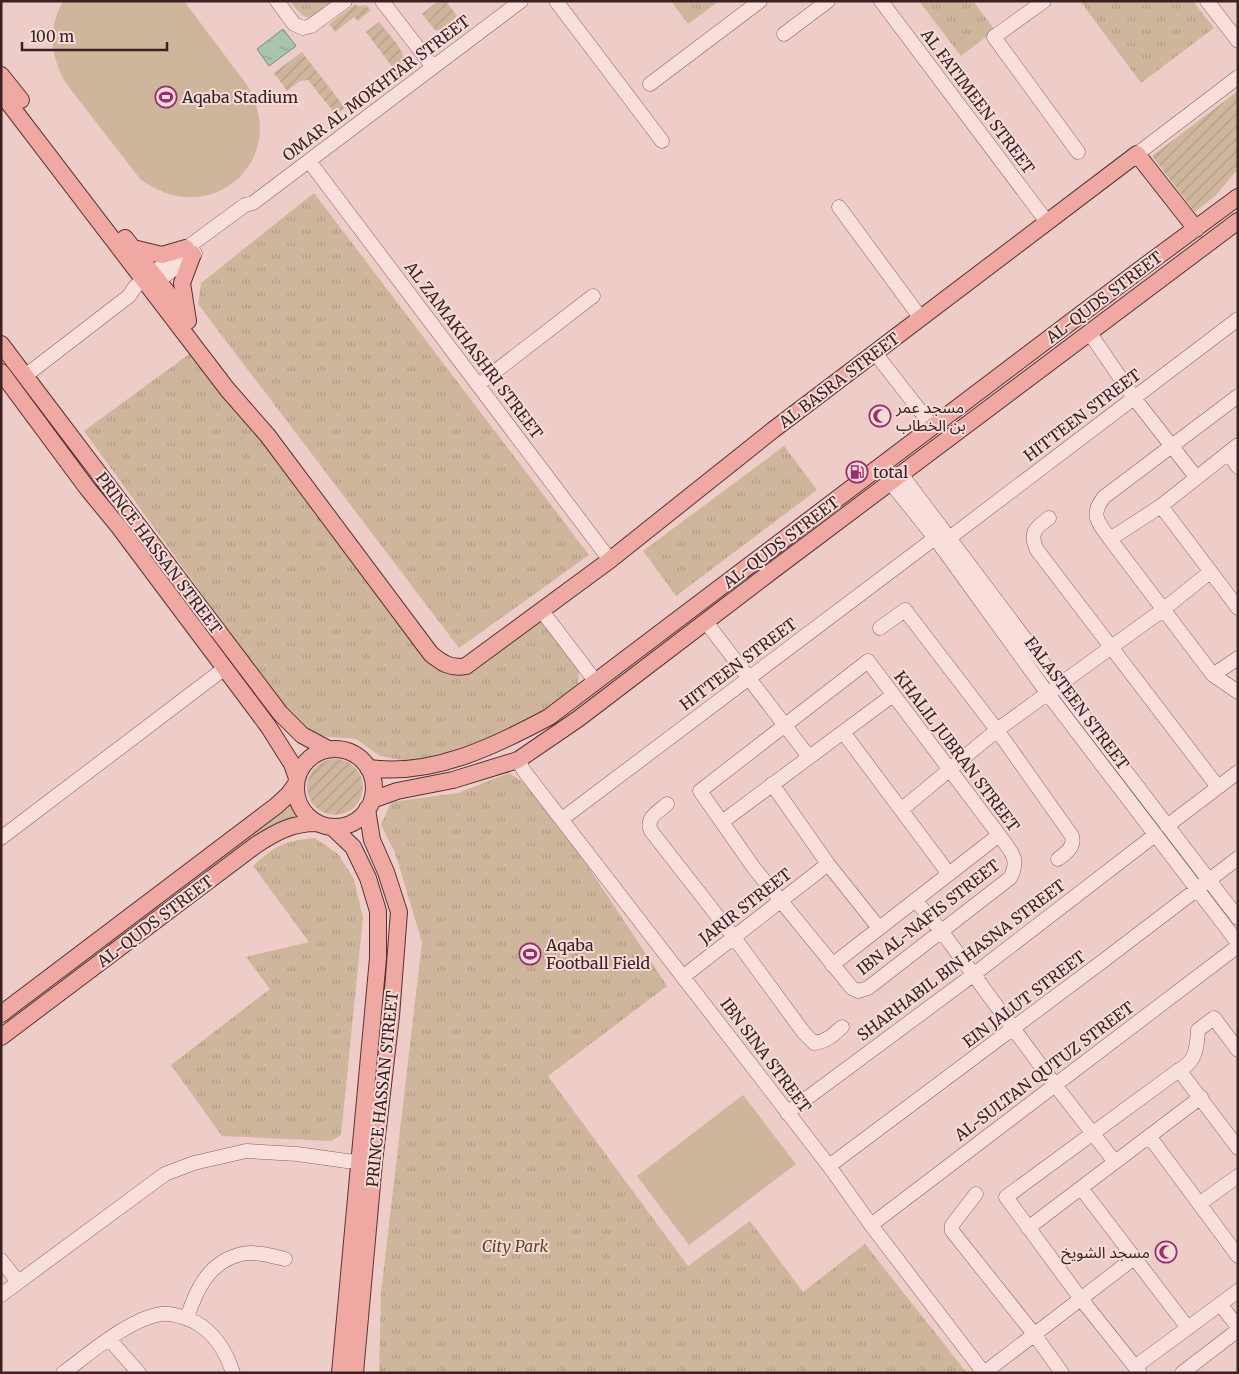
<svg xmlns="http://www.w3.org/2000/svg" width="1239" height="1374" font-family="Merriweather,'Noto Sans Arabic',serif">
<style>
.grass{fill:#cdb69c}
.park{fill:url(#park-tufts)}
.garden{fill:url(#garden-furrows)}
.water{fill:url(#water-ripples);stroke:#709175}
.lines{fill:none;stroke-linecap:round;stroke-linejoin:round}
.minor-casing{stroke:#8b5d60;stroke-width:15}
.major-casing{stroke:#593136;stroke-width:18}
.minor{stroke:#f9dfdc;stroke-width:14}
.major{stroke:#f0a9a2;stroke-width:16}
.labels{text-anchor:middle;stroke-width:4;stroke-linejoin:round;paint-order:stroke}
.street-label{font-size:16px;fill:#3b2123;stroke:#f6dcd8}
.poi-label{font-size:16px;fill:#3b2123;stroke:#f6dcd8;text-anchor:start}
.park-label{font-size:16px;font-style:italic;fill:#574727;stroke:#f6dcd8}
</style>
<defs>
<pattern id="park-tufts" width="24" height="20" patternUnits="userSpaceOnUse" patternTransform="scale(1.25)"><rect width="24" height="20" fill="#cdb69c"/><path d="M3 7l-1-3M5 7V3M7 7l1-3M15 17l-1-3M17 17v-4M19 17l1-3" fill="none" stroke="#b19c86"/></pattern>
<pattern id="garden-furrows" width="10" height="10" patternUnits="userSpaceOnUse" patternTransform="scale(1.25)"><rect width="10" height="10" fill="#cdb69c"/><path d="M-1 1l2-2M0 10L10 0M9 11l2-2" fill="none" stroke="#b19c86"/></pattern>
<pattern id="water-ripples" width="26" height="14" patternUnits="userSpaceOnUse" patternTransform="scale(1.25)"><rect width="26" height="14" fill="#a9c3ac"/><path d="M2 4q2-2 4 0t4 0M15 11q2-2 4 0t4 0" fill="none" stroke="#92a794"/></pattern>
</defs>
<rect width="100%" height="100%" fill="#eecdc8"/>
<!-- grass -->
<path class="grass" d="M63,1H184L247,85C292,160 210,232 140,179L65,82C50,55 48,28 63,1Z
M743,1095L796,1164L689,1245L637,1176Z"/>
<!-- park -->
<path class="park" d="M290,1H335C313,18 310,28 290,1Z
M671,1H719L688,24Z
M919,1H973L995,30L961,56Z
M1080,1H1193L1214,28L1141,83Z
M314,193L589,555L459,648L198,304L201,283Z
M196,349L441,666L467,669L541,621L579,670L578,685L551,706L512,730L443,753L407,761L380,756L356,739L316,736L294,721L84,431Z
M784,446L817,490L676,596L643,551Z
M509,773L524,783L564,830L667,986L548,1076L688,1266L750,1221L803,1292L865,1244L967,1373H379L381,1293L422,942L395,853L381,825L391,802L458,793Z
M289,801L294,811L299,816L287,821L66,979L65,977L105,947L117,933Z
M315,838L338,854L354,879L363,918L341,1135L331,1141L222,1136L171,1065L270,989L246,957L309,942L253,866C276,845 284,841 315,838Z"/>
<!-- garden -->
<path class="garden" d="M438,1H446L457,16L449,23L453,30L444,32L435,30L422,14Z
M355,4L357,6L366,5L371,10L358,21L354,17L335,32L329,24Z
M379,22C393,40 418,60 394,79L392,77L396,72L366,32Z
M302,52L345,108L336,115L308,80L300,81L287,91L274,73Z
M1238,91V169L1216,195L1195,212L1152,156Z
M307 787a28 28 0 1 1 56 0a28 28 0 1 1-56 0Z"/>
<!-- water -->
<path class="water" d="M283,29L296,46L269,66L257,49Z"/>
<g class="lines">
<!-- minor casing -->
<g class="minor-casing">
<path id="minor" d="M277,1L294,24L303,28L311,26L345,1
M382,1L433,67
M556,1L662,141
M881,1L1047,222
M1044,1L994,37L1078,152
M1207,1L1238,41
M784,34L828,1
M650,84L760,1
M1137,154L1238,77
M309,161L610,560
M839,207L920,317
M150,287L195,253
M1089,332L1134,398L1196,477
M875,353L932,426
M25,376L129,296L135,287L143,280L245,205L253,203L521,1
M479,384L593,296
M1238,396L1104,497C1089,516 1099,523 1110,539L1213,675L1238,692
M1228,453L1238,467
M901,474L1059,684L1238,918
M890,482L935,538L1048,694L1238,943
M1161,506L1238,608
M1049,518C1035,528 1029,533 1037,550L1218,787
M948,539L1238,319
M1110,539L1161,506L1238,445
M542,611L596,682
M706,622L809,757
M880,628L905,610L997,730L1072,836C1075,847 1066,853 1058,859
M868,661L999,835C1010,851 1021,858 1010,878L868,988L858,991L852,988L754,868L700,791Z
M1213,675L1238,658
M843,732L949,874
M518,760L524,771L829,1166L871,1225L984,1373
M772,784L828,864L879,928
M667,804C658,812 645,818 651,831L733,936L804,1033L814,1043C826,1042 833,1035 842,1027
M901,810L997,730L1164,609L1210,572
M562,819L935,538
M722,822L893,695
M1167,826L1238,772
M1,838L225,668
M915,900L942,932L1055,1085L1115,1162
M832,965L999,835
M684,976L828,864
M1179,1070L1238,1148
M787,1113L973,975L1155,835
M1149,1136L1238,1256
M829,1166L1103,961L1238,858
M1081,1188L1188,1328
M976,1194L952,1225V1231L1034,1334L1062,1373
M1199,1204L1238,1176
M871,1225L1238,946
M1028,1228L1201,1097
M1,1260L18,1282
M1,1295L165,1174L194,1163L246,1151L297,1154L347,1161L370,1162
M1220,1304L1238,1327
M187,1318C196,1290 209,1261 242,1254C256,1251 272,1256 285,1259
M109,1339L139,1373
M1136,1366L1238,1291
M63,1373C89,1354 130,1318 162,1314C173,1313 184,1317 195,1322C215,1333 226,1351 233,1373
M984,1373L1134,1258
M1140,1373L1081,1299L1006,1197L1179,1070C1196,1062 1197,1048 1198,1030L1214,1018L1238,1050
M1182,1373L1238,1330"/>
</g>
<!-- major casing -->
<g class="major-casing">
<path id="major" d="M1,75L21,100
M1,93L227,389L268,436L431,654C442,663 451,669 466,666L610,560L773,430L1137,154L1196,229
M125,238L177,305
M133,248L162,255L186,248
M188,321L182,283L193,254
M1,344L280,713L302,735L328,749
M1,372L87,488L119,527L268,726L292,764L297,778
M296 788a39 39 0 1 1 78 0a39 39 0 1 1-78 0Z
M368,768C432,777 495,746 549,717L1142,268L1238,197
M372,800L397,791L453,780L518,760L578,719L776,568L1238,221
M332,827L353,847L368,878L378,911V958L340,1373
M1,1014L276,806L288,795L296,784
M1,1037L256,845C276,832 292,823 317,823
M355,1373L374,1162L391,1016L399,912L386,872L372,840L367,809"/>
</g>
<!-- minor -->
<use href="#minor" class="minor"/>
<!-- major -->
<use href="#major" class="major"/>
</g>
<!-- icons -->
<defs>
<g id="stadium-ring" transform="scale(1.125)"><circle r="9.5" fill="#f6dcd8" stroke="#992e6e" stroke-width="1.5"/><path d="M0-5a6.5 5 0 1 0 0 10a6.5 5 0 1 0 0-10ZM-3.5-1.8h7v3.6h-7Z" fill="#992e6e"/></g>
<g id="mosque-ring" transform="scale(1.125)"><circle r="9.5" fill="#f6dcd8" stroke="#992e6e" stroke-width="1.5"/><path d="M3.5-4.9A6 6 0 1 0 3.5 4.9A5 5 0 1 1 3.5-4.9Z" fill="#992e6e"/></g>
<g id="fuel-ring" transform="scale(1.125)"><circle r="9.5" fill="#f6dcd8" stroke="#992e6e" stroke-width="1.5"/><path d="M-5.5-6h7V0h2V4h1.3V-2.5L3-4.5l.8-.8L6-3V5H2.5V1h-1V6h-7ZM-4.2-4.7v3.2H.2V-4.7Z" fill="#992e6e"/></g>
</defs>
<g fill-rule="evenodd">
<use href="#stadium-ring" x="166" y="97"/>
<use href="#mosque-ring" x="880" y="416"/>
<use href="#fuel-ring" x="857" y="472"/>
<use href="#stadium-ring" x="530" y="954"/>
<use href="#mosque-ring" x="1166" y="1252"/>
</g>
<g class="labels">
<!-- street labels -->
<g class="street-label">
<text transform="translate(376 88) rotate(-37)" y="6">OMAR AL MOKHTAR STREET</text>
<text transform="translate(978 101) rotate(53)" y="6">AL FATIMEEN STREET</text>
<text transform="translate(1104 297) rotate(-37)" y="6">AL-QUDS STREET</text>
<text transform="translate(474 350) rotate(53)" y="6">AL ZAMAKHASHRI STREET</text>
<text transform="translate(839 380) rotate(-37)" y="6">AL BASRA STREET</text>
<text transform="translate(1082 415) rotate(-37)" y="6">HITTEEN STREET</text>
<text transform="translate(781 542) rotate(-37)" y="6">AL-QUDS STREET</text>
<text transform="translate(159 553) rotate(53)" y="6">PRINCE HASSAN STREET</text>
<text transform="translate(738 664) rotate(-37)" y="6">HITTEEN STREET</text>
<text transform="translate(1077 703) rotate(53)" y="6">FALASTEEN STREET</text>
<text transform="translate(957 751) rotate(53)" y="6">KHALIL JUBRAN STREET</text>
<text transform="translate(745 906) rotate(-38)" y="6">JARIR STREET</text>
<text transform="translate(928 917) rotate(-38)" y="6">IBN AL-NAFIS STREET</text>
<text transform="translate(155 921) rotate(-37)" y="6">AL-QUDS STREET</text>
<text transform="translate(961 960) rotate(-37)" y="6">SHARHABIL BIN HASNA STREET</text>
<text transform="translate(1024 999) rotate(-37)" y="6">EIN JALUT STREET</text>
<text transform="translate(766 1055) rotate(53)" y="6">IBN SINA STREET</text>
<text transform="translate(1044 1071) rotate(-37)" y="6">AL-SULTAN QUTUZ STREET</text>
<text transform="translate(382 1089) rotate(-84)" y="6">PRINCE HASSAN STREET</text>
</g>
<!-- poi labels -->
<g class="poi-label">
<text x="182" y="103">Aqaba Stadium</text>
<text x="896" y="413">مسجد عمر<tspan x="896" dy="18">بن الخطاب</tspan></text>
<text x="873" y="478">total</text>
<text x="546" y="951">Aqaba<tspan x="546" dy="18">Football Field</tspan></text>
<text x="1150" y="1258" text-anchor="end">مسجد الشويخ</text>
</g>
<!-- park labels -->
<g class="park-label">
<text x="515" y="1252">City Park</text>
</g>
</g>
<!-- border -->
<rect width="1239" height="1374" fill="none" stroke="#3b2123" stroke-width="5"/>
<!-- scale -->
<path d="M22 42v8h145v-8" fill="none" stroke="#3b2123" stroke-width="2.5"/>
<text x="30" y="42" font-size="15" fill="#3b2123" stroke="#f6dcd8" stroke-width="4" paint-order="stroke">100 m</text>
</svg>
